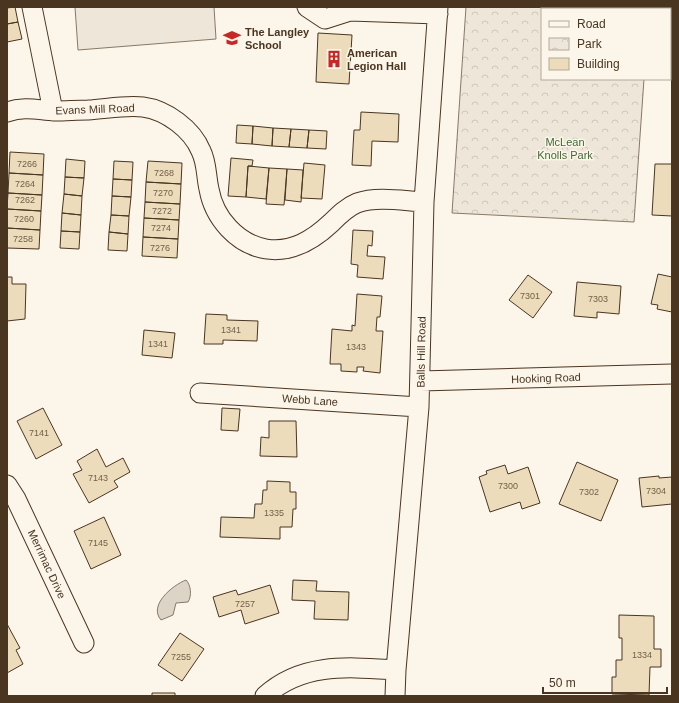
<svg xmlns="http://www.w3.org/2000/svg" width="679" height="703" font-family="Helvetica,sans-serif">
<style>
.grass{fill:#ede6d9;stroke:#887966}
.park{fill:url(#park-crowns);stroke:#887966}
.water{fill:#dcd4c6;stroke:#887966}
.building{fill:#ecdcbc;stroke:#4a3520}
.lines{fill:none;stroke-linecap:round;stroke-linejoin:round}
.minor-casing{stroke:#4a3520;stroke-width:21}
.minor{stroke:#fbf6e9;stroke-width:19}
.labels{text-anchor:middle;stroke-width:3;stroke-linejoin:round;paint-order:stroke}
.number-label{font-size:9px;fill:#725f47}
.poi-label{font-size:11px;font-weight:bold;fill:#4a3520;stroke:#fbf6e9;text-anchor:start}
.street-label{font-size:11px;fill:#4a3520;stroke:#fbf6e9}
.park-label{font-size:11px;fill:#436837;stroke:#fbf6e9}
</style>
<defs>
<pattern id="park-crowns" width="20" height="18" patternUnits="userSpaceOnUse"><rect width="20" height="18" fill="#ede6d9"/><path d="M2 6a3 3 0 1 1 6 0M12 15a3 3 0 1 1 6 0" fill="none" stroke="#cdc6ba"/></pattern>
</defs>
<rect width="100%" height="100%" fill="#fbf6e9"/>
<!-- grass -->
<path class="grass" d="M75,7H214L216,39L78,50Z"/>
<!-- park -->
<path class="park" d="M466,7H648V9H542V79H644L634,222L452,213Z"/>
<!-- water -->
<path class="water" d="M186,580C191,585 192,596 188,602L176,603L173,615L161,620C148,605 173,585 186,580Z"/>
<!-- building -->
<path class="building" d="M15,7L18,22L7,24V8Z
M18,22L22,39L7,42V24Z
M318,33L352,35L349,84L316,82Z
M361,112L399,114L398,142L372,141L371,166L352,165L354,130H360Z
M237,125L253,126L252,144L236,143Z
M253,126L273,128L272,146L252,144Z
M273,128L291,129L289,147L272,146Z
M291,129L309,130L307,148L289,147Z
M309,130L327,131L326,149L307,148Z
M10,152L44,154L43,175L9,173Z
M231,158L253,160L252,166H248L246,197L228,196Z
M66,159L85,161L84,178L65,177Z
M114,161L133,162L132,180L113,179Z
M148,161L182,163L181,184L146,182Z
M304,163L325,165L322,199L301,198Z
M655,164H672V216L652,215Z
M248,166L269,168L266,199L246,197Z
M269,168L287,169L284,205L266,204Z
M287,169L303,170L301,202L285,200Z
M9,173L43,175L42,195L8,193Z
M65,177L84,178L82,196L64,194Z
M113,179L132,180L131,197L112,196Z
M146,182L181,184L180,204L145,202Z
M8,193L42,195L41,211L7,209Z
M64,194L82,196L81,215L62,213Z
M112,196L131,197L129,216L111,215Z
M145,202L180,204L179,220L144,218Z
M7,209L41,211L40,230L7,228Z
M62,213L81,215L80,232L61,231Z
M111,215L129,216L128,234L109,232Z
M144,218L179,220L178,239L143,237Z
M7,228L40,230L39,249L7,248Z
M353,230L373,231L372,246L368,245L367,256L385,257L383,279L357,277L358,265L351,264Z
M61,231L80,232L79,249L60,248Z
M109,232L128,234L127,251L108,250Z
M143,237L178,239L177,258L142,256Z
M658,274L672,277V312L657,309L658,305L651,304Z
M528,275L552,292L533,318L509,300Z
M7,277H12V284H26L25,319L7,321Z
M577,282L621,286L619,314L597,312V318L574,316Z
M357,294L382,296L380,317H377L376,331H383L380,373L363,371L364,367H357V372L341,371V364H330L332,329L352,331V325L355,326Z
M206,314L227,315V320L258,321L257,341L223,340V344H204Z
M144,330L175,333L172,358L142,355Z
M43,408L62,445L36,459L17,421Z
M222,408L240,409L238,431L221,430Z
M269,421H296L297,457L260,456L261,437L269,438Z
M97,449L106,467L123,458L130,472L114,481L118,487L89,503L73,474L82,470L77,461Z
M577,462L618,480L601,521L559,504Z
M505,465L508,474L528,467L540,503L522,509L520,502L490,512L479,477L487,474L486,471Z
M659,476V478L672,477V504L642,507L639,478Z
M267,481L290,482V492H296V509H293L292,527H280V539L220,537L221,517L254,518L255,504H262L263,490H267Z
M104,517L121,555L91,569L74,531Z
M293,580L317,581L316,591L349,592L348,620L314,619L315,601L292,600Z
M270,585L279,613L245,624L241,610L219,617L213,597L236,590L238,595Z
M619,615L654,616V649H661V667H650L649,695L612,694V677H616V660H622V638H619Z
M7,624L20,648L16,650L23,664L7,673Z
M180,633L204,649L182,681L158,665Z
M152,693H175V696H152Z"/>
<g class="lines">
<!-- minor casing -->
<g class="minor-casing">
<path id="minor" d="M32,7L53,111
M307,7L325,19L350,11
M351,7L350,11L438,14
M7,112C25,106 37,110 55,111C66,111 77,110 88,110C106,109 125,105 143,107C166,110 192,129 201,151C207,163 206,176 209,189C214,218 237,244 266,249C292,253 313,240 331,223C339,215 347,207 357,203C378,196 403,201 424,202
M421,381L672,374
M200,393L419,407
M7,485L16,499L84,643
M265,696C302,662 349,667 396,670
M395,696L396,670L419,407L424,202L438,7"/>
</g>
<!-- minor -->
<use href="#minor" class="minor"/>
</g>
<!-- icons -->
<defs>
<g id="school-bare" transform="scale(1.38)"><path d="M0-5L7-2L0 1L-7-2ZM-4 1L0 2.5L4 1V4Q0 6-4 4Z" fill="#c62828" stroke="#fbf6e9" stroke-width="2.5" paint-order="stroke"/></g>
<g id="building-bare" transform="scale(1.38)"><path d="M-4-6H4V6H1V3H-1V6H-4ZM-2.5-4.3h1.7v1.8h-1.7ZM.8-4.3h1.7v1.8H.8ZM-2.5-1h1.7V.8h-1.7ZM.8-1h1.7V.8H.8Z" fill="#c62828" stroke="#fbf6e9" stroke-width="2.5" paint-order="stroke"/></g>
</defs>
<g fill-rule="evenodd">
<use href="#school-bare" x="232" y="38"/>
<use href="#building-bare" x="334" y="59"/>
</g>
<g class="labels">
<!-- number labels -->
<g class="number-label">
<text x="27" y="167">7266</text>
<text x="164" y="176">7268</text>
<text x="25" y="187">7264</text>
<text x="163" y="196">7270</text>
<text x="25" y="203">7262</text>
<text x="162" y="214">7272</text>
<text x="24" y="222">7260</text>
<text x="161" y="231">7274</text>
<text x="23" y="242">7258</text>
<text x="160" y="251">7276</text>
<text x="530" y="299">7301</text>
<text x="598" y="302">7303</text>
<text x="231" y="333">1341</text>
<text x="158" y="347">1341</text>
<text x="356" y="350">1343</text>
<text x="39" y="436">7141</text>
<text x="98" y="481">7143</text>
<text x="508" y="489">7300</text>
<text x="656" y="494">7304</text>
<text x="589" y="495">7302</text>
<text x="274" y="516">1335</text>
<text x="98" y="546">7145</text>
<text x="245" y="607">7257</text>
<text x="642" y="658">1334</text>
<text x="181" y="660">7255</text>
</g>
<!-- poi labels -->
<g class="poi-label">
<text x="245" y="36">The Langley<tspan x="245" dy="13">School</tspan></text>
<text x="347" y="57">American<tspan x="347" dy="13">Legion Hall</tspan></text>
</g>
<!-- street labels -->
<g class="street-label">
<text transform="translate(95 109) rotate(-2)" y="4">Evans Mill Road</text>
<text transform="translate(421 352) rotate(-89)" y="4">Balls Hill Road</text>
<text transform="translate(546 378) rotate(-2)" y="4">Hooking Road</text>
<text transform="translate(310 400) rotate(4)" y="4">Webb Lane</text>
<text transform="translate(47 564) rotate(65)" y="4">Merrimac Drive</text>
</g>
<!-- park labels -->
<g class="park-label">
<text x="565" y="146">McLean<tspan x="565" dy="13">Knolls Park</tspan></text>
</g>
</g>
<!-- border -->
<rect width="679" height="703" fill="none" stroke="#4a3520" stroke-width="16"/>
<!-- legend -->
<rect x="541" y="8" width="130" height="72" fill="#fbf6e9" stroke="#b4a999"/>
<rect x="549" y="21" width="20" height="6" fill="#fbf6e9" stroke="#b4a999"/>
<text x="577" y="28" font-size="12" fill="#4a3520">Road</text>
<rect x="549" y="38" width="20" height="12" fill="url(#park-crowns)" stroke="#b4a999"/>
<text x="577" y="48" font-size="12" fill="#4a3520">Park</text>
<rect x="549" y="58" width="20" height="12" fill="#ecdcbc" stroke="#b4a999"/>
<text x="577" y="68" font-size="12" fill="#4a3520">Building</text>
<!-- scale -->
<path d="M543 687v6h124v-6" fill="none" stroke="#4a3520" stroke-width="2"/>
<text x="549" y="687" font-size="12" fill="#4a3520" stroke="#fbf6e9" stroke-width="3" paint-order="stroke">50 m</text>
</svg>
